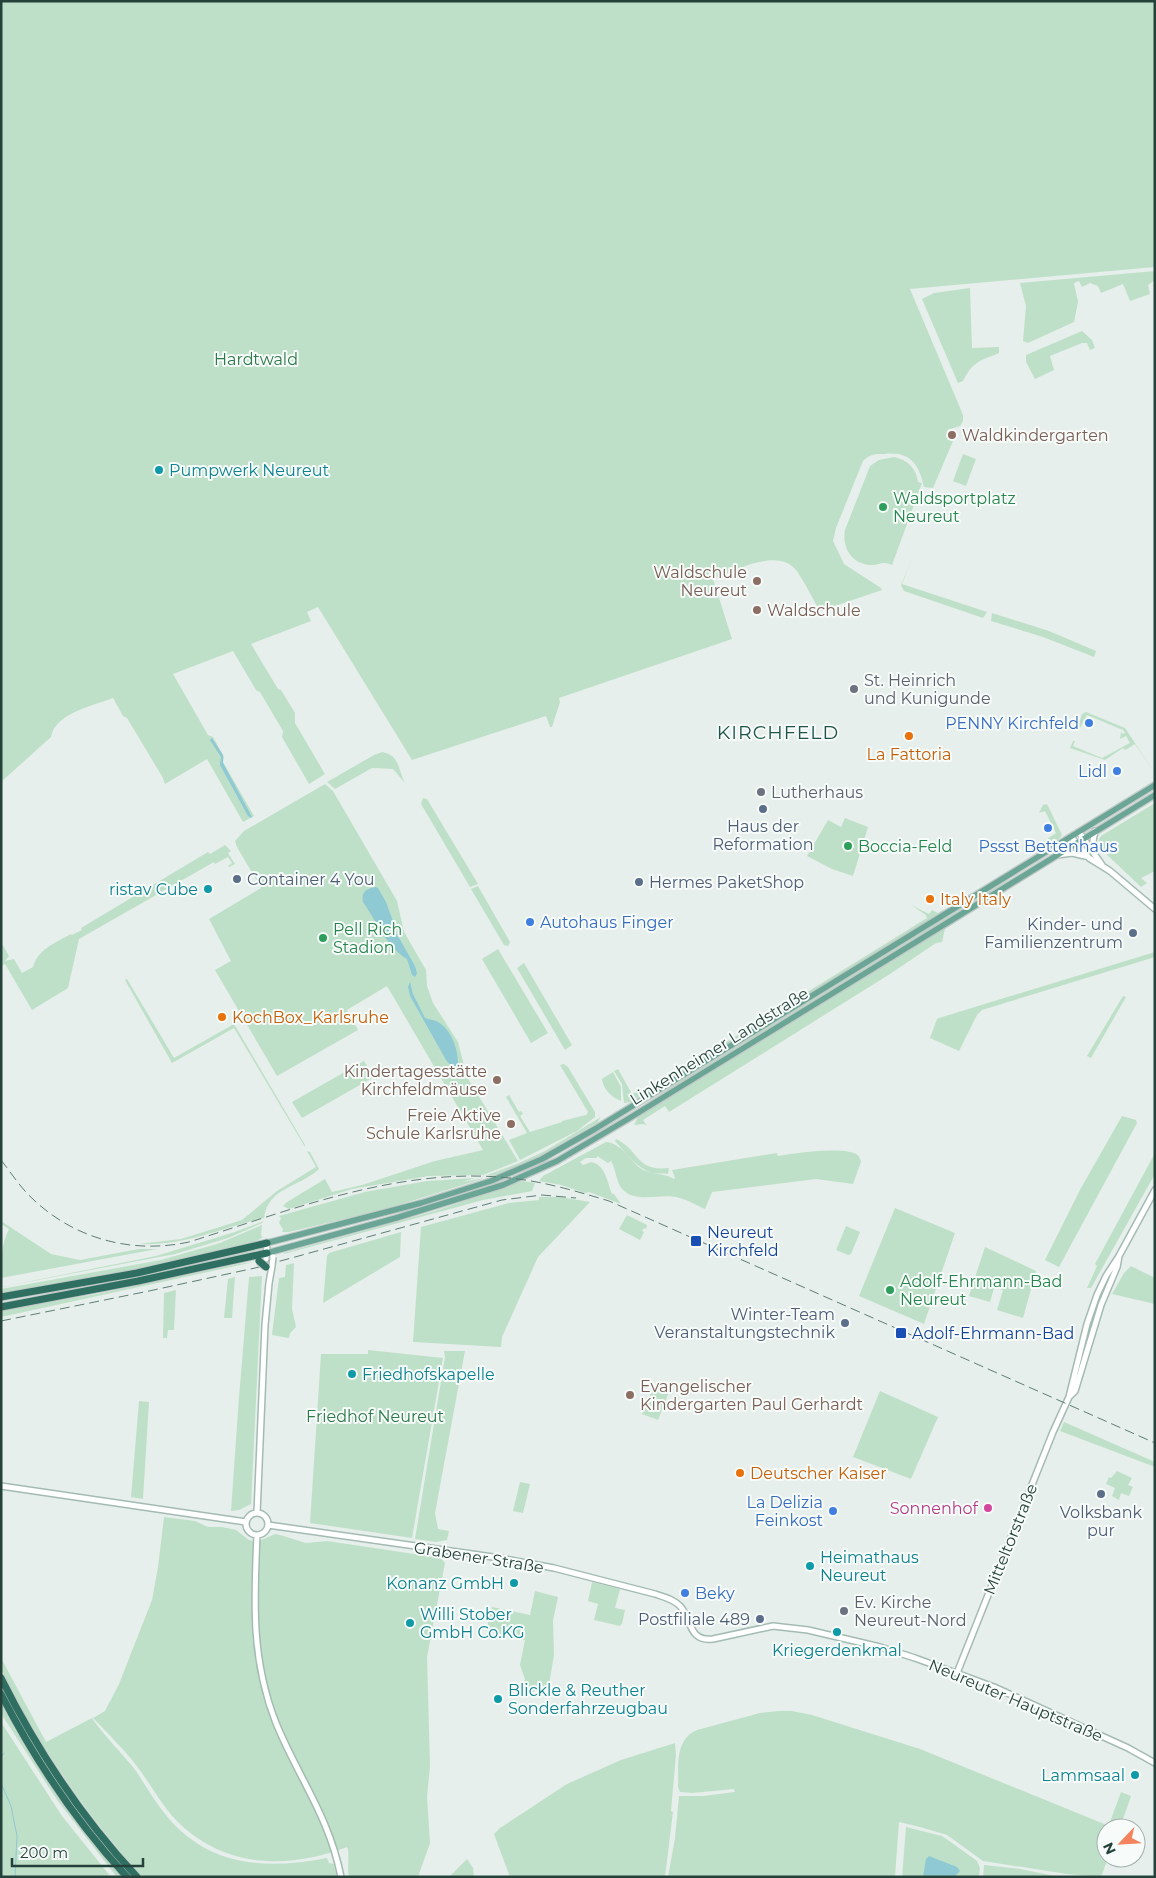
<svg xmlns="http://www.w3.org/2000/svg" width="1156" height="1878" font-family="Montserrat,sans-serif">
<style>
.green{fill:#bfe0c8}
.water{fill:#8ec9d4}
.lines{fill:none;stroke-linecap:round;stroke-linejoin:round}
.stream{stroke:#8ec9d4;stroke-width:1}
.secondary-casing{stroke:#a4bbb3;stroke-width:8}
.primary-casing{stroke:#c2cac8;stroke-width:8}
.highway-casing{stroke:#c2cac8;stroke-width:9}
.secondary{stroke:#fff;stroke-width:5}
.primary{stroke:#6aa596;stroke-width:5.5}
.highway{stroke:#2f6f62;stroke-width:7}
.rail{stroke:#5f7d75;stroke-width:1;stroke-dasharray:10 5;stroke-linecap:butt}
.secondary-bridge-casing{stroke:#a4bbb3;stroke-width:8;stroke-linecap:butt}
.highway-bridge-casing{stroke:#c2cac8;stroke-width:9;stroke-linecap:butt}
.secondary-bridge{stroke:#fff;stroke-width:5}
.highway-bridge{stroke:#2f6f62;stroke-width:7}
.education-dot{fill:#8d6e63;stroke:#f7fbf9;stroke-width:2}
.culture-dot{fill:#0f9aa8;stroke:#f7fbf9;stroke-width:2}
.leisure-dot{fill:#2e9e5b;stroke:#f7fbf9;stroke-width:2}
.worship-dot{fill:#6b7280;stroke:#f7fbf9;stroke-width:2}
.shop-dot{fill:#3f7fe0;stroke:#f7fbf9;stroke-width:2}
.food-dot{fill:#e8710a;stroke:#f7fbf9;stroke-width:2}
.service-dot{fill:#5c6f8a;stroke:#f7fbf9;stroke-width:2}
.transit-dot{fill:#1a4fb4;stroke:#f7fbf9;stroke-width:2}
.hotel-dot{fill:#d1479c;stroke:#f7fbf9;stroke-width:2}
.labels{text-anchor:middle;stroke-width:4;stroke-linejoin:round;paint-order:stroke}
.park-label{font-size:16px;fill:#2d7a4b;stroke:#f7fbf9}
.education-label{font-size:16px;fill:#785e54;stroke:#f7fbf9;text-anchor:start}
.culture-label{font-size:16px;fill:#0d838f;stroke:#f7fbf9;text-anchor:start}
.leisure-label{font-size:16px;fill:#27864d;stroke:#f7fbf9;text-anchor:start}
.worship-label{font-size:16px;fill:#5b616d;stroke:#f7fbf9;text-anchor:start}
.shop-label{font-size:16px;fill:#366cbe;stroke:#f7fbf9;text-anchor:end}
.food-label{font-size:16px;fill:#c56008;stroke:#f7fbf9;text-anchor:start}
.service-label{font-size:16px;fill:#4e5e75;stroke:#f7fbf9;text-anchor:end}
.street-label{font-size:16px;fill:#24423a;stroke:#f7fbf9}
.transit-label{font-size:16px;fill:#164399;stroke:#f7fbf9;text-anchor:start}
.hotel-label{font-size:16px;fill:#b23c85;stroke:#f7fbf9;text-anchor:end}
.quarter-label{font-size:19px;letter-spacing:1px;fill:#1f5548;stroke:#f7fbf9}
</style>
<rect width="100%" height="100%" fill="#e6efeb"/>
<!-- green -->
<path class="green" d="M1,1H1155V267L910,289L963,415V421L960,426L947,430L953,441L933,488L924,487C919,464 910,451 884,454C875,454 870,454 863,461L836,528L833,541L844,564L881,588L882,590L820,611C812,598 805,582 796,570C777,547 735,571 713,579L732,639L559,698L560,702L552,727H550L546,716L412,760L318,607L307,612L311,621L251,644L278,689L281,690L295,713V723L325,774L309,784L282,737L283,731L260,692L256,690L233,651L173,674L208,735L213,737L224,757L223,762L254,816L243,822L207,759L165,784L163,778L127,718L123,716L113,698C93,706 55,713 51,737L1,782Z
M1155,271V280L1148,285L1150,294L1130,301L1123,284L1101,293L1098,286L1090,283L1082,287L1079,281L1074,283L1078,302L1074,322L1028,343L1023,341L1026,306L1020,283Z
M970,288L972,348L999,347V353C980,361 973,361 963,381L958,383L922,299L934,293Z
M1082,331L1092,340L1095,348L1090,350L1087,343H1082L1050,356L1054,370L1035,379L1026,362V355Z
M963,454L976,459L966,486L953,481Z
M894,457C908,460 916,468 918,482L922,483L892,565C881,560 879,566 869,565C850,563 842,546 845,530L870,466L879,460Z
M911,561L902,584L987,612L983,618L904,591L901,585Z
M992,613L1049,631L1096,651L1094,657L1043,637L991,621Z
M1086,712L1125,728L1155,773L1135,744L1125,750L1123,748L1105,760L1070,748L1073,741H1075L1073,746L1102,758L1130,743L1126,736L1118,740L1120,739L1121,732L1123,734L1125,733L1123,730L1087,715L1080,728L1078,727L1082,714Z
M382,752C400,755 398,770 405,783L393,769L372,768L335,789L327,782L374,755Z
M325,784L333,791L397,901L404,932L426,970L427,986L433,1003L458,1042L467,1077L518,1161L483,1175L429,1176L352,1189L289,1209L283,1206L287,1202L325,1179L332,1192L362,1185L435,1161L483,1150L387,986L347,1010L358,1030L277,1076L215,970L231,961L209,919L261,888L237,847L235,841L244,831Z
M423,798L427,799L478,884L470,887L421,804Z
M1155,803V871L1141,878L1147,883L1141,887L1103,851C1099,846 1097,841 1101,836Z
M1047,804L1062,835L1059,839L1037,853L1034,848L1056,833L1045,811L1039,813L1043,805Z
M845,818L868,827L853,876L832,869L807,856L828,820L841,827Z
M225,845L231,851L228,853L235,864L229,867L228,866L232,863L228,857L215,864L214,862L79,939L68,988L32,1010L5,964L1,966V942L9,956L5,961L14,959L22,973L33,967C38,949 55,943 71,934L72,935L82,930L81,928L208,852L210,854Z
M1064,845L1011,878L992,892L629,1115L693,1072Z
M478,886L510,942L508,946L504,945L471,889Z
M1012,887L945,929L942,942L936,943L890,974L669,1112L665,1106L643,1120L647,1126L644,1124L634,1125L639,1115L998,894Z
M911,905L929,914L932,910L938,913L943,910L945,911L690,1068L676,1074L631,1102L624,1103L622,1084L614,1071L618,1069L632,1094L655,1084L657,1085L927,918L926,915Z
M498,949L548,1033L531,1043L482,959Z
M1155,952V957L982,1010L977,1015L959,1051L930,1038L937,1019L939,1018Z
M524,963L572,1045L565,1050L517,968Z
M127,979L174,1058L234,1024L305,1145V1147L234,1028L172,1063L125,980Z
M1123,996L1126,997L1091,1058L1087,1056Z
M364,1061L374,1077L302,1118L292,1102Z
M564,1064L568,1067L595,1112V1117L577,1131L520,1160L509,1140L527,1133L506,1097L509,1095L519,1112L521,1111L523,1114L520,1116L530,1132L562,1122V1121L586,1115L588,1112L560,1065Z
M613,1072L621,1087V1101C612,1098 603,1089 602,1079Z
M1122,1116L1136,1120L1137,1123L1059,1267L1045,1260L1081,1188Z
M601,1117L597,1123L536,1158L492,1176L487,1175L519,1163L545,1151Z
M616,1139C640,1150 635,1172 669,1168L668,1174C663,1173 657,1174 652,1173C638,1169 625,1152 615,1141Z
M606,1142C621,1143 629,1159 640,1168C651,1176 663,1172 674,1179L675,1178L672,1170L777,1153L778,1156C795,1153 839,1147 854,1153C859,1155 860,1158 861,1162L853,1184L816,1179L712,1192L705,1209C696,1205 686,1199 676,1197C660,1194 636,1203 623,1190C616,1183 616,1169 611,1161L608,1163L597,1156V1158H586L580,1162L583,1165L591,1162C606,1165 607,1182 612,1194H614L621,1204L589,1192L585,1193L561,1185L539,1181L543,1176Z
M307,1151L310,1152L319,1169C300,1187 268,1187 264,1218C220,1228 186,1246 139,1244L181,1239L242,1220L277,1191L316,1167Z
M1155,1153V1174L1091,1288H1087L1097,1266L1095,1264Z
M475,1178L462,1182L485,1178L383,1210L289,1232H282L283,1229L279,1223L281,1218L279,1216L365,1192L427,1181Z
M523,1181L535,1183L532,1191L483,1200L284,1254V1253L435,1211Z
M539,1197H560L590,1202L538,1257L502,1337L501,1347L413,1342L421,1227L509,1203L539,1200Z
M895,1208L955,1233L924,1324L859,1296Z
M627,1215L647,1225L646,1229L644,1228L642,1231L644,1232L640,1240L619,1229Z
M1,1221L51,1254L80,1260L139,1249H157L1,1278C1,1261 1,1245 9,1229L1,1224Z
M264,1221L262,1223L228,1238L175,1254L1,1287L156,1256L235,1232Z
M262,1225L261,1236L263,1237L250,1245L131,1270L1,1294V1289L161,1260L220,1243Z
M846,1226L860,1232L851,1254L848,1255L836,1250Z
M401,1232L400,1257L323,1303L327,1256L329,1253Z
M985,1247L1036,1271L1023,1318L997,1310L1003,1290L994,1288L990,1302L969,1296Z
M259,1248L263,1249L175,1271L85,1288V1286Z
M254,1262L1,1317V1310L97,1294L238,1264Z
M294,1263L292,1309L296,1327L290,1333L289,1338L272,1335L279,1278L285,1277L286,1265Z
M1131,1266L1155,1278V1304L1112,1294L1124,1273Z
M262,1276L251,1504L239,1510L231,1511L239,1397L249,1277Z
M235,1277L232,1318H224L228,1279Z
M176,1290L174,1330H168L167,1338H163L164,1293Z
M368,1350L443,1358L412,1538L310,1523L321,1354H368Z
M444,1351H465L435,1513L438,1529L449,1531L447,1540L436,1542L415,1539L445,1357Z
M654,1386L669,1392L658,1420L642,1414Z
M880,1391L938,1417L911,1479L853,1457Z
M139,1401L149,1402L143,1499L131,1497Z
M1064,1422L1155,1462V1467L1060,1431Z
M1117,1471L1132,1478L1128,1485L1133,1487L1129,1496L1121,1493L1119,1500L1112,1496L1115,1488L1106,1484L1109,1477L1111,1478Z
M520,1482L530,1484L523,1513L513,1511Z
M164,1517L195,1521L208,1527H222L236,1530L249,1540L257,1542L275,1534L280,1535L306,1543L327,1541L441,1558L445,1563L427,1657L430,1766L427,1797L430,1843L418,1877H349C347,1868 350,1852 347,1847C287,1870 222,1868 175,1819C161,1804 151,1785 139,1769C126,1751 109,1735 93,1718L105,1711L119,1684L152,1600L158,1567Z
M592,1582L620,1589L615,1608L625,1610L622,1624L620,1626L594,1620L598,1604L588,1601Z
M535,1591L558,1597L553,1620L554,1655L549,1684L520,1698L525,1679L520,1665L525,1640L486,1631L492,1607L530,1615Z
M1,1658L46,1742L92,1718C105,1737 122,1753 136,1771C146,1786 155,1802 166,1815C208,1867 265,1870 327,1858L329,1863L334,1864L337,1877H143C88,1817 43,1751 6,1679L1,1669Z
M1,1703C33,1765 74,1825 122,1877H117L109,1867L57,1800L2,1715Z
M778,1711H792L812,1715L920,1749L1114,1828H1106V1858H1108L1101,1877L1067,1874L983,1861L947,1835L920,1827L899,1822L895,1877H668L675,1838L679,1796H703L735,1792L734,1789L692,1793L680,1792L678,1787C679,1766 674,1740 697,1730L760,1713Z
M1,1722L62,1816L111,1877H1Z
M675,1743L676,1754L671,1811L673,1812L665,1877H510L494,1834L500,1828L567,1784L621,1760Z
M1121,1792L1131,1796L1121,1825L1110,1822Z
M906,1827L942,1836L948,1840L977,1861L980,1868L979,1877H902Z
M467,1859L473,1868L474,1877H449Z
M984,1865L1020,1869L1060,1877H983Z"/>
<!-- water -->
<path class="water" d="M212,738L223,755V763L252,817L251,818L248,816L220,765L221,757L210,740Z
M375,887L378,888L386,902L393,921L394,929L415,966L417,973L415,977L412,975L407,959C386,946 377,922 363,902C361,892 366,889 375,887Z
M410,982L413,994L425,1018C430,1020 437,1020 441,1024C454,1034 459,1054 458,1069L455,1071L446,1060L410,996L408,987Z
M929,1856L957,1867L960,1871L954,1877H923L926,1859Z"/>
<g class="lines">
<!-- stream -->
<path class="stream" d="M1,1757L4,1753
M1,1783L11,1806L17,1836L15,1877"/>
<!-- secondary casing -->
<g class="secondary-casing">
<path id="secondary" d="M1095,831L1093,841L1095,854
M1079,832L1102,865
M1071,837L1089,858L1110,871L1155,909
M1057,855L1072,853L1085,856
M266,1259L267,1243
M1069,1397L1087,1324L1097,1295L1106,1276L1119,1256L1155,1190
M1,1486L246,1522
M257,1513L265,1325L269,1283L272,1266
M246 1524a11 11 0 1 1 22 0a11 11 0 1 1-22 0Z
M268,1525L500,1558L554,1568L655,1594C664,1597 673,1599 680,1606C692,1619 688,1642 713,1639L773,1626L808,1630L880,1647L915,1658L994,1687L1128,1748L1155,1763
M257,1535C254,1601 251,1660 276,1723C298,1777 329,1816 341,1877
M957,1673L1053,1432L1069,1397L1075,1391L1101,1305L1117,1267L1119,1256"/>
</g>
<!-- primary casing -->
<g class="primary-casing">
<path id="primary" d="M267,1243L421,1203L491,1181L542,1159L595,1129L1155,785
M267,1253L396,1218L503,1185L557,1161L628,1119L1155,795"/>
</g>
<!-- highway casing -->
<g class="highway-casing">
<path id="highway" d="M1,1297L137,1273L267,1243
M1,1307L138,1281L267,1253
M1,1678C37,1750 82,1818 137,1877
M1,1694C35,1760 77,1823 127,1877"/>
</g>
<!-- secondary -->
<use href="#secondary" class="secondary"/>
<!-- primary -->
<use href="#primary" class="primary"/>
<!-- highway -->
<use href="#highway" class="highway"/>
<!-- rail -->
<path class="rail" d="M1,1160C12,1174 22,1190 36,1202C78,1240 134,1254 189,1242C294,1209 406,1164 518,1179C549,1183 579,1192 609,1201L1155,1443
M1,1321L149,1291L255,1268L502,1200L542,1195L576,1198"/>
<!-- secondary-bridge casing -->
<g class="secondary-bridge-casing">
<path id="secondary-bridge" d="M272,1266L273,1257"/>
</g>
<!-- highway-bridge casing -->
<g class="highway-bridge-casing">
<path id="highway-bridge" d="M259,1261L266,1267"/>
</g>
<!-- secondary-bridge -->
<use href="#secondary-bridge" class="secondary-bridge"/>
<!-- highway-bridge -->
<use href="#highway-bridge" class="highway-bridge"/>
</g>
<!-- markers -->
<g class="education-dot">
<circle cx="952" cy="435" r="5"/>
<circle cx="757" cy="581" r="5"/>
<circle cx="757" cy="610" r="5"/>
<circle cx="497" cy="1080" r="5"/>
<circle cx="511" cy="1124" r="5"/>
<circle cx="630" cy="1395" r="5"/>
</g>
<g class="culture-dot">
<circle cx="159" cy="470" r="5"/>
<circle cx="208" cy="889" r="5"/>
<circle cx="352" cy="1374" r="5"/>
<circle cx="810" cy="1566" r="5"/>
<circle cx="514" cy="1583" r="5"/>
<circle cx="410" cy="1623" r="5"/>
<circle cx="837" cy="1632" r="5"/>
<circle cx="498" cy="1699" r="5"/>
<circle cx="1135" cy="1775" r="5"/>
</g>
<g class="leisure-dot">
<circle cx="883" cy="507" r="5"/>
<circle cx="848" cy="846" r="5"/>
<circle cx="323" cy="938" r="5"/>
<circle cx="890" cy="1290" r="5"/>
</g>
<g class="worship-dot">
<circle cx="854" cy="689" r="5"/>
<circle cx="761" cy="792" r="5"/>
<circle cx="844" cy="1611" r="5"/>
</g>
<g class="shop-dot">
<circle cx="1089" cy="723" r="5"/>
<circle cx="1117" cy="771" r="5"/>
<circle cx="1048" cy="828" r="5"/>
<circle cx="530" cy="922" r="5"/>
<circle cx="833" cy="1511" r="5"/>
<circle cx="685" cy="1593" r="5"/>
</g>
<g class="food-dot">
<circle cx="909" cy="736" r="5"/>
<circle cx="930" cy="899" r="5"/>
<circle cx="222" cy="1017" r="5"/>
<circle cx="740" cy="1473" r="5"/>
</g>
<g class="service-dot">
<circle cx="763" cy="809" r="5"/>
<circle cx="237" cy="879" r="5"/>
<circle cx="639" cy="882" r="5"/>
<circle cx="1133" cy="933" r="5"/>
<circle cx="845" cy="1323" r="5"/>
<circle cx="1101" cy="1494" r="5"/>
<circle cx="760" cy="1619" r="5"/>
</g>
<g class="transit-dot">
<rect x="690" y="1235" width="12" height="12" rx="2.5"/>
<rect x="895" y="1327" width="12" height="12" rx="2.5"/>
</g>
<circle class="hotel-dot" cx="988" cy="1508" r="5"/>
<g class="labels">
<!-- park labels -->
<g class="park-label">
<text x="256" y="365">Hardtwald</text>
<text x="375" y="1422">Friedhof Neureut</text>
</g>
<!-- education labels -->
<g class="education-label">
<text x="962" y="441">Waldkindergarten</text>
<text x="747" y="578" text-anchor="end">Waldschule<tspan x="747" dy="18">Neureut</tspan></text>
<text x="767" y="616">Waldschule</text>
<text x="487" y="1077" text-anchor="end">Kindertagesstätte<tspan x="487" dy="18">Kirchfeldmäuse</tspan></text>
<text x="501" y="1121" text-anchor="end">Freie Aktive<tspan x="501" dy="18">Schule Karlsruhe</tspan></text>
<text x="640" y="1392">Evangelischer<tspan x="640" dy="18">Kindergarten Paul Gerhardt</tspan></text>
</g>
<!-- culture labels -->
<g class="culture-label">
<text x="169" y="476">Pumpwerk Neureut</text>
<text x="198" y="895" text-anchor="end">ristav Cube</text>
<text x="362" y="1380">Friedhofskapelle</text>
<text x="820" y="1563">Heimathaus<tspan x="820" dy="18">Neureut</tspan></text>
<text x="504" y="1589" text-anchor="end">Konanz GmbH</text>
<text x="420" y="1620">Willi Stober<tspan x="420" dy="18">GmbH Co.KG</tspan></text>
<text x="837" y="1656" text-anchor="middle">Kriegerdenkmal</text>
<text x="508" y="1696">Blickle &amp; Reuther<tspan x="508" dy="18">Sonderfahrzeugbau</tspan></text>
<text x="1125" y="1781" text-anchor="end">Lammsaal</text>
</g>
<!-- leisure labels -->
<g class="leisure-label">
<text x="893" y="504">Waldsportplatz<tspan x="893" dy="18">Neureut</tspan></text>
<text x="858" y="852">Boccia-Feld</text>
<text x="333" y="935">Pell Rich<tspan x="333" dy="18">Stadion</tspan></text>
<text x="900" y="1287">Adolf-Ehrmann-Bad<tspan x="900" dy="18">Neureut</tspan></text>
</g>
<!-- worship labels -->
<g class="worship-label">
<text x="864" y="686">St. Heinrich<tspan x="864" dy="18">und Kunigunde</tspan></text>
<text x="771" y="798">Lutherhaus</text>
<text x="854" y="1608">Ev. Kirche<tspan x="854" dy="18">Neureut-Nord</tspan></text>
</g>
<!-- shop labels -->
<g class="shop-label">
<text x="1079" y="729">PENNY Kirchfeld</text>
<text x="1107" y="777">Lidl</text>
<text x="1048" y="852" text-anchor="middle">Pssst Bettenhaus</text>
<text x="540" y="928" text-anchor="start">Autohaus Finger</text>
<text x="823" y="1508">La Delizia<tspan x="823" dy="18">Feinkost</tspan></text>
<text x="695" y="1599" text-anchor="start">Beky</text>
</g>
<!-- food labels -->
<g class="food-label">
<text x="909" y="760" text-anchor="middle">La Fattoria</text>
<text x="940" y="905">Italy Italy</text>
<text x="232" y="1023">KochBox_Karlsruhe</text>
<text x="750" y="1479">Deutscher Kaiser</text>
</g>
<!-- service labels -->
<g class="service-label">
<text x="763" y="832" text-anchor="middle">Haus der<tspan x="763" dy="18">Reformation</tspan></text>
<text x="247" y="885" text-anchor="start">Container 4 You</text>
<text x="649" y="888" text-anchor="start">Hermes PaketShop</text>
<text x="1123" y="930">Kinder- und<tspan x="1123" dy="18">Familienzentrum</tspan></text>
<text x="835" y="1320">Winter-Team<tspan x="835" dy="18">Veranstaltungstechnik</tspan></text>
<text x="1101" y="1518" text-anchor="middle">Volksbank<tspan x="1101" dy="18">pur</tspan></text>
<text x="750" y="1625">Postfiliale 489</text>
</g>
<!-- street labels -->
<g class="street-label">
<text transform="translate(719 1046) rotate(-32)" y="6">Linkenheimer Landstraße</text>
<text transform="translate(1010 1539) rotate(-68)" y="6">Mitteltorstraße</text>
<text transform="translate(479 1557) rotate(9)" y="6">Grabener Straße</text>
<text transform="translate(1016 1700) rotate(23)" y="6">Neureuter Hauptstraße</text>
</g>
<!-- transit labels -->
<g class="transit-label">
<text x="707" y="1238">Neureut<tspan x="707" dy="18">Kirchfeld</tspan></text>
<text x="912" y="1339">Adolf-Ehrmann-Bad</text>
</g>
<!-- hotel labels -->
<g class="hotel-label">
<text x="978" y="1514">Sonnenhof</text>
</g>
<!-- quarter labels -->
<g class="quarter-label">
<text x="778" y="739">KIRCHFELD</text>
</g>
</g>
<!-- border -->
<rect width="1156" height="1878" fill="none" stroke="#24423a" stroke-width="5"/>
<!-- north arrow -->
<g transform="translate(1121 1843) rotate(245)"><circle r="24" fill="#f7fbf9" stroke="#a3b1ad"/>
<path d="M0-4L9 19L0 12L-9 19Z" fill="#f4845f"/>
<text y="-8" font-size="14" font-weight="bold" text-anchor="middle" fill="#24423a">N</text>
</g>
<!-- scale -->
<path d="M12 1858v8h131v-8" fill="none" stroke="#24423a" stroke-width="2.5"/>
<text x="20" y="1858" font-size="15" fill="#24423a" stroke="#f7fbf9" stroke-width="4" paint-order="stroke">200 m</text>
</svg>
